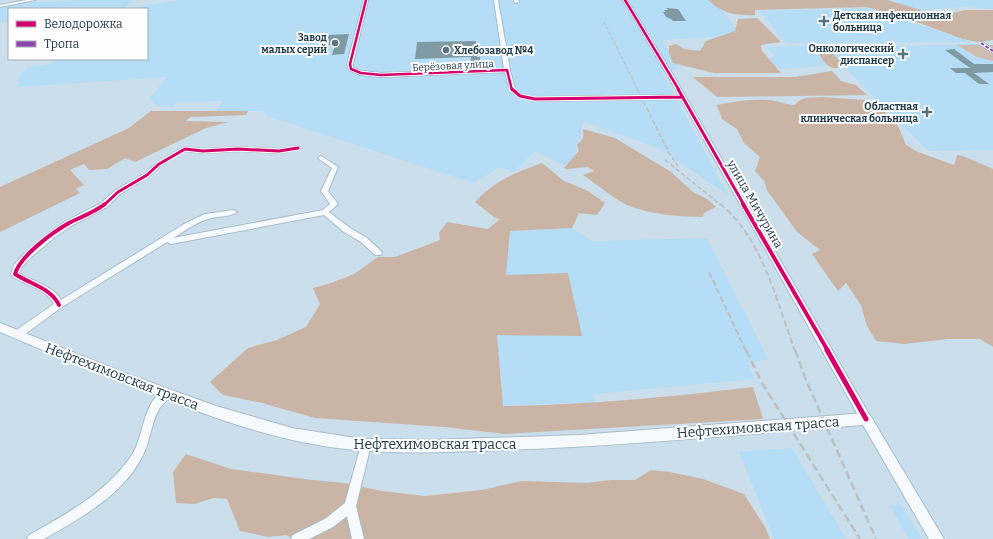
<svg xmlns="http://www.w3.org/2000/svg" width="993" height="539" font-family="Bitter,serif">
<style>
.built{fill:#b5ddf5}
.green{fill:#cebcb0}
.forest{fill:#cab4a6}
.building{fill:#809aa4}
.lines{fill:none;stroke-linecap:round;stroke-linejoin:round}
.minor-casing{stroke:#a8bcc9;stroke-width:2}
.major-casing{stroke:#a8bcc9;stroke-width:2}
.minor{fill:#f7fafc;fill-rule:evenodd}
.major{fill:#f7fafc;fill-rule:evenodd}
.rail-far3{stroke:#bbc0c4;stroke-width:1;stroke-dasharray:3.5 2;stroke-linecap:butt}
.rail-far2{stroke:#bbc0c4;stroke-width:1.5;stroke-dasharray:4.5 2.5;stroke-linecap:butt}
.rail-far1{stroke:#bbc0c4;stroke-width:2;stroke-dasharray:6 3;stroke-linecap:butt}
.rail{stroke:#bbc0c4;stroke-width:2.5;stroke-dasharray:8 4;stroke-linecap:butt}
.quiet{stroke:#8e44ad;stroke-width:2;stroke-dasharray:3.5 2;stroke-linecap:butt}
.cycleway-far3-casing{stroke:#fdfdfd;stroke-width:4}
.cycleway-far2-casing{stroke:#fdfdfd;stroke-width:5}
.cycleway-far1-casing{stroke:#fdfdfd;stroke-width:6}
.cycleway-casing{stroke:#fdfdfd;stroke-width:8}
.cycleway-far3{stroke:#d6006c;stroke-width:2.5}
.cycleway-far2{stroke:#d6006c;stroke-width:3}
.cycleway-far1{stroke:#d6006c;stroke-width:4}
.cycleway{stroke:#d6006c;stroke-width:5}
.poi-dot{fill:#5a7280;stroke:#fdfdfd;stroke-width:1.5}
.labels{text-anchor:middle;stroke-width:4;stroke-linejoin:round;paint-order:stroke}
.far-poi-label{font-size:10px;font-weight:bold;fill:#1e3846;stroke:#fdfdfd;text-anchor:end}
.far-street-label{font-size:10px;fill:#1e3846;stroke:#fdfdfd}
.street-label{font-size:12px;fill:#1e3846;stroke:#fdfdfd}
.near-street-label{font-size:14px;fill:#1e3846;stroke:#fdfdfd}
</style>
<rect width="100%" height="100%" fill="#cadeeb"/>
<!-- built -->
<path class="built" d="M79,0H134L123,9H9V22H0V8L3,7L25,3Z
M181,0H714L741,35L662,40L680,69L661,70L728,195L658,148L583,121L580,139L575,144L577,151L565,166L535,151L514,172L500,167L474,183L267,116L263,111H217L222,101L178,102L173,106L154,105L151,97L167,77L18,87L20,75L29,67L50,64L55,59H147V9H134L137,7Z
M893,0H993V9L963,7L923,10L903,5Z
M867,8L972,42L786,43L760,11Z
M977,44L984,47L993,46V150L928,151L825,48Z
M813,45L825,66L779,69L769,58L776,57L767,47Z
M572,228L592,241L707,238L768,359L748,363L754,379L594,394L595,402L503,406L497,335H582L505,275L510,231Z
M792,448L846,539H774L739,452Z
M901,504L922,539H909L890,506Z"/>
<!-- green -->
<path class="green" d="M957,45H993V61L977,57Z"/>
<!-- forest -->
<path class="forest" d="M708,0H888L927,12L937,14H948L966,10H993V40L978,42L963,39L903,17L866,7L755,10V15C737,16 721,13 708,0Z
M757,18L781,42L761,45L762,51L781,73H714L673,63L669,53V46L676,44L684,49L700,51L706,41L735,31L738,19Z
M826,47L844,65C829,75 822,59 816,48Z
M832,71L841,81L856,85L867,95L717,97L693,77H795Z
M822,97L864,100L872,103L884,111L898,126L906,145L918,152L954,165L957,155L963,156L993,169V347L980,339H948L904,344L876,341L867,326L861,305L846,283L838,291L812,254L820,250L797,232L767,190L764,181L755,171L760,157L744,143L737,129L722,119L717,105C735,101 752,99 770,100C779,101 786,105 795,105C801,96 812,98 822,97Z
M151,111H248L246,115L191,117L185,121L229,122L206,128L135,162L125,158L107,169L89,170L84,164L70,170L84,185L76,189L80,193L0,232V187L129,128Z
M583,129L615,138L671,172L693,192L707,199L716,207L704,213L703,217C679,217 648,214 627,205C612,198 597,184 583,175L594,171L588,167L567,169L564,168C570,162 573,156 579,151L577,144C584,140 584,137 583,129Z
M542,163L564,181L588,191L605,203L597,215L579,213L572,228L510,231L506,275L568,273L582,336L497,335L503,406C587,405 670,397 753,387L763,419L505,434L445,427L315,418L262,403L223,395L210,382L248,348L277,340L306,327L320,304L313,288L328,284L354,274L378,257H395L440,240L439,233L447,222L488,229L500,219L495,218L475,202C495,180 515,173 542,163Z
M186,454L231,469L312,480L345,483L381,491L425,496L482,490L521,481L587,483L611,480H635L651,470L670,472L703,479L744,494L765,527L770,539H294L286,535L269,537L240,531L227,499L214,498L194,504L176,503L173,472Z"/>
<!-- building -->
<path class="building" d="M666,8L678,9L686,21H673L671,19L666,17L663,12H665L664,10H668Z
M349,34L344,54L332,55L335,45H322L328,35Z
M476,41L477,57H480V62H471V57L415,59L417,42Z
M954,49L974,64H993V72L974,73L989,84H979L965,73H956L950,68H970L945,50Z"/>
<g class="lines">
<!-- minor casing -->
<g class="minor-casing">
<path id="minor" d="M26,0H35L0,7V5Z
M364,0H368L353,64V68L362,71L381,73L504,69L494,0H498L510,70L515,89L522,95L535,97L679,95L623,0H627L673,75L870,416L871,419L870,422L866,424L862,422L681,99L535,101C511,96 511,95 505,72L381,77L361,75L349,70L347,64Z
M514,0H518L519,2L515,3Z
M979,42H983L993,49V53L979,44Z
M298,146L300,147V149L279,153L238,151L203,153L186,151L182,152L161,165L149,176L120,194L107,207L71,226L55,237L29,259L21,268L19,273C32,282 53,285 61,300L184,224L205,214L233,210L237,212C231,217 220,216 212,218C199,220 185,231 173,238L323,210L330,204L321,191L332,168L319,159L318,158L321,156L338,167L328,191L338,204L329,212L350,228L367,238L381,251L382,253L381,255H375L361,242L344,232L324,215L171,244L167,242L62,307L21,337L18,338L15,337L14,334L15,331L54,304C47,289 25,285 12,276L11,274L14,265L23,255L49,233L65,222L101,203L116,190L145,174L157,163L178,150L185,147L203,149L238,147L279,149Z
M166,390L169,391L171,394C168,401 161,404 158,411C151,425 150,441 143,455C125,492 86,515 51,535L44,539H27L29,535C67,514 107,492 132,455C144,437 143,398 166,390Z
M366,440L370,442L371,445L356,506L364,539H352L347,516L333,527L309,539H291L293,535L325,519L345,503L361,445L362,442Z"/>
</g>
<!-- major casing -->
<g class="major-casing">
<path id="major" d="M0,323L127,374L216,406L292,428L362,439L431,440L579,435L866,413L870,415L944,539H929L863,425C743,434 624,446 504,450C442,452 379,456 318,445C259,435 203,414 148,392C98,373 49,353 0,332Z"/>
</g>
<!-- minor -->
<use href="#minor" class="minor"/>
<!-- major -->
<use href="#major" class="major"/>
<!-- rail-far3 -->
<path class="rail-far3" d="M604,22L638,90"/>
<!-- rail-far2 -->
<path class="rail-far2" d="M637,89L669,153L678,166
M665,160L721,205"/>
<!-- rail-far1 -->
<path class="rail-far1" d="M720,204C762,237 777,302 795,351
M709,272L746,351"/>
<!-- rail -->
<path class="rail" d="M746,350L762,383L860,539
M795,350L806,380L876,539"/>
<!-- quiet -->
<path class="quiet" d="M981,43L993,51"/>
<!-- cycleway-far3 casing -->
<g class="cycleway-far3-casing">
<path id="cycleway-far3" d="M366,0L350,64L351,69L361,73L381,75L507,70L512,90
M625,0L679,90"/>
</g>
<!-- cycleway-far2 casing -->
<g class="cycleway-far2-casing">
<path id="cycleway-far2" d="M512,89L520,96L535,99L682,97
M678,89L744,205
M104,205L118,192L147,175L159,164L185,149L203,151L238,149L279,151L298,148"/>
</g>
<!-- cycleway-far1 casing -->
<g class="cycleway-far1-casing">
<path id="cycleway-far1" d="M743,204L828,351
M59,305C51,288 30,284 15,274C20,256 53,232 69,223C81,217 95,212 105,204"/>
</g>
<!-- cycleway casing -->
<g class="cycleway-casing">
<path id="cycleway" d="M827,350L866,419"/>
</g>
<!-- cycleway-far3 -->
<use href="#cycleway-far3" class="cycleway-far3"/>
<!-- cycleway-far2 -->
<use href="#cycleway-far2" class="cycleway-far2"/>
<!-- cycleway-far1 -->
<use href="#cycleway-far1" class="cycleway-far1"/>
<!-- cycleway -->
<use href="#cycleway" class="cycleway"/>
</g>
<!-- markers -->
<g class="poi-dot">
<path d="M822 15h4v4h4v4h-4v4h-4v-4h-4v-4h4z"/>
<circle cx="335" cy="43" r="4"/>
<circle cx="446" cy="50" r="4"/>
<path d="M901 48h4v4h4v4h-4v4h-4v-4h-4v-4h4z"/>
<path d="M925 106h4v4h4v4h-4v4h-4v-4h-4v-4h4z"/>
</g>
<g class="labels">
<!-- far-poi labels -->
<g class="far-poi-label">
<text x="833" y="19" text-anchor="start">Детская инфекционная<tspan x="833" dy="12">больница</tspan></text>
<text x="327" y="41">Завод<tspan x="327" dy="12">малых серий</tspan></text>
<text x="894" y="52">Онкологический<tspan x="894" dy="12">диспансер</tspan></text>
<text x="454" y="54" text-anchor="start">Хлебозавод №4</text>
<text x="918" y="110">Областная<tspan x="918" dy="12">клиническая больница</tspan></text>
</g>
<!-- far-street labels -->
<g class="far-street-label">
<text transform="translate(453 65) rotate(-3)" y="4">Берёзовая улица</text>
</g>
<!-- street labels -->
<g class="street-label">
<text transform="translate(755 204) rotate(60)" y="4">улица Мичурина</text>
</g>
<!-- near-street labels -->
<g class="near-street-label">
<text transform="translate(122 376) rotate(21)" y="5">Нефтехимовская трасса</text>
<text transform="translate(758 427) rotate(-4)" y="5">Нефтехимовская трасса</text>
<text x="435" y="449">Нефтехимовская трасса</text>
</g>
</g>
<!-- legend -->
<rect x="8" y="8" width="140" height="52" fill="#fdfdfd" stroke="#a4aeb4"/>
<rect x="16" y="21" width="20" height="6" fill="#d6006c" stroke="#a4aeb4"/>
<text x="44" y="28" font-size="12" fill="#1e3846">Велодорожка</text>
<rect x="16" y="41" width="20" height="6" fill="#8e44ad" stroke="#a4aeb4"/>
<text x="44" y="48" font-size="12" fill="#1e3846">Тропа</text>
</svg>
